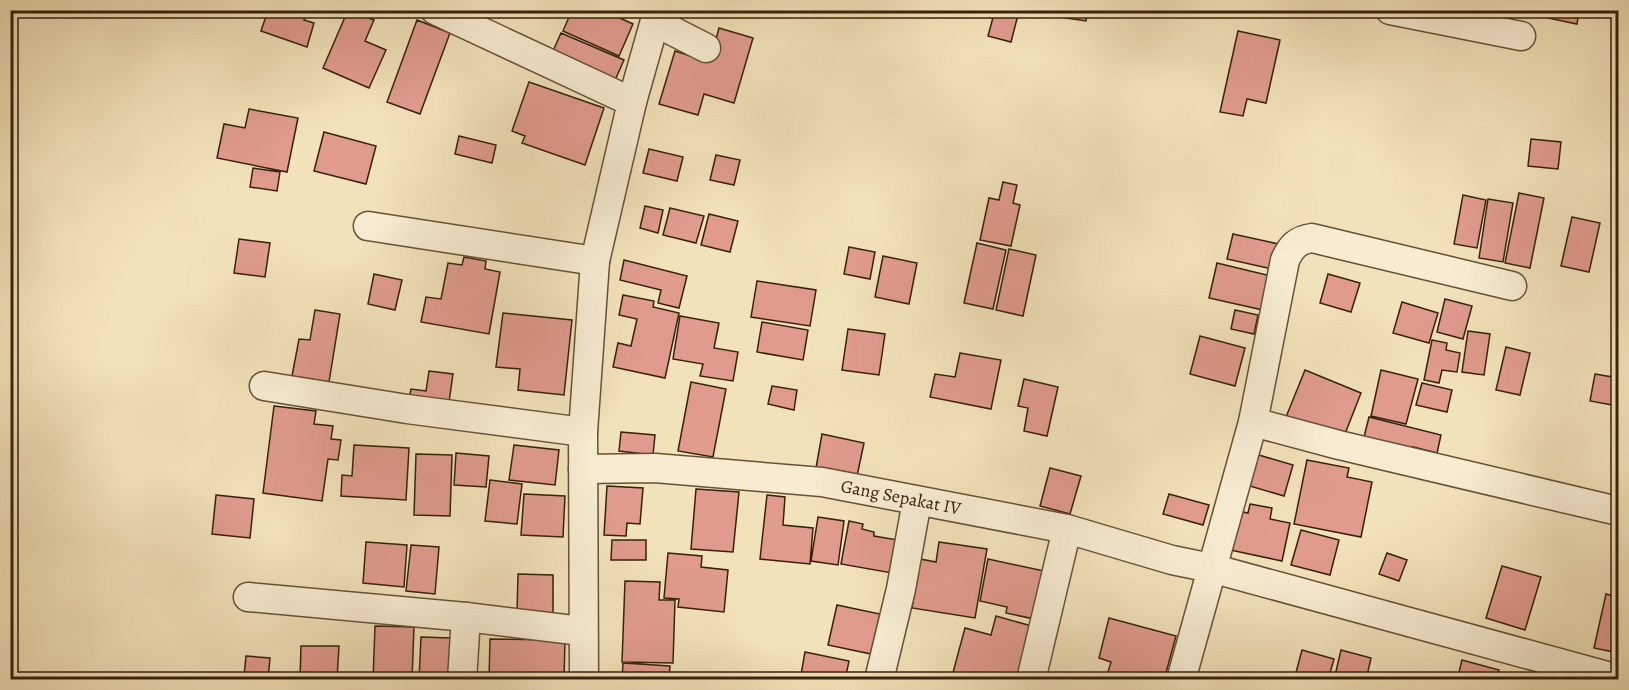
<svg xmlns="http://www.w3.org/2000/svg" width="1629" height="690" font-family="Alegreya,serif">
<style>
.building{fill:#e09b8d;stroke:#37210c;stroke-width:1.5}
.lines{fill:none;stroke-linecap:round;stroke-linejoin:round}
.minor-casing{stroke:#665137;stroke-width:31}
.minor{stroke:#f7ecd2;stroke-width:28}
.labels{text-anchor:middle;stroke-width:6;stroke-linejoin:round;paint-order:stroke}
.street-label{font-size:18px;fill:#37210c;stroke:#f7ecd2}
</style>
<rect width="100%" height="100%" fill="#f2e2b9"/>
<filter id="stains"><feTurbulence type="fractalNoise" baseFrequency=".00333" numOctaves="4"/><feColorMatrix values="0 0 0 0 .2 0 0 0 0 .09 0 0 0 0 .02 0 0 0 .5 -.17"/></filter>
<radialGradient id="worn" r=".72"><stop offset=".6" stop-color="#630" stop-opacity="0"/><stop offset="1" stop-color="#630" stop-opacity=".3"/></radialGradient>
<!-- building -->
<path class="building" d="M268,10H308L304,20L314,23L307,47L261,31Z
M348,10L374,20L365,41L386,50L369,88L323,68Z
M572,10H602L633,24L619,56L563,31Z
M995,10L1018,15L1011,42L988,36Z
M1067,10H1088L1086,21L1065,18Z
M1544,10H1579L1577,24L1543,17Z
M417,20L450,33L420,114L387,102Z
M719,28L753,38L734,103L704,94L698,115L659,104L675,51L710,62Z
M1238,31L1280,40L1266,103L1247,99L1243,116L1220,112Z
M561,33L624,60L612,87L549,60Z
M529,82L604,108L585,165L522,143L525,136L512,131Z
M249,109L298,118L287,172L217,158L224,124L245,128Z
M324,132L376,146L366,184L314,171Z
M459,136L496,145L492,163L455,154Z
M1531,139L1561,142L1558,169L1528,166Z
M649,149L683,157L677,181L643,173Z
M716,155L740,160L734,185L710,180Z
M253,168L280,172L277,191L250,187Z
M1003,182L1017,185L1013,203L1020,205L1011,246L980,240L989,198L999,200Z
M1519,193L1544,198L1530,268L1505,263Z
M1463,195L1486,200L1477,248L1454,244Z
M1488,199L1513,203L1503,262L1479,258Z
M645,206L663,210L658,233L640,228Z
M670,208L704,216L696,243L663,235Z
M709,214L738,221L730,252L701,245Z
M1572,217L1600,223L1589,272L1561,266Z
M1233,234L1283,245L1277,270L1227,259Z
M239,239L270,243L265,277L234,273Z
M977,243L1006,250L993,309L964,303Z
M849,247L875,252L870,279L844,274Z
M1009,249L1036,255L1023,316L996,310Z
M883,256L917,263L909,304L875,297Z
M464,257L486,261L485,269L500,272L489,334L421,322L426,297L441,299L448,263L462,265Z
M624,260L687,276L679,308L658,303L661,290L620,280Z
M1217,263L1271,276L1263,310L1209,298Z
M374,274L402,280L395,310L368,304Z
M1328,274L1360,283L1351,312L1320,303Z
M757,281L816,290L810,326L751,317Z
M623,295L654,301L653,307L679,313L665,378L613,367L618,343L631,346L637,319L619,315Z
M1445,299L1472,306L1463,339L1437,332Z
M1402,302L1438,313L1429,343L1393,333Z
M315,310L340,314L329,382L292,376L299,339L310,340Z
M1235,310L1258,315L1254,334L1231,329Z
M503,313L572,320L564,395L518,390L520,369L496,367Z
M680,316L719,323L714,348L738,352L733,381L700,376L703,364L673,359Z
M762,322L808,330L803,360L757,352Z
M848,329L885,334L879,375L842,370Z
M1468,331L1490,334L1484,375L1462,372Z
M1200,336L1245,348L1235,386L1190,374Z
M1432,340L1447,343L1446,350L1460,353L1457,372L1442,370L1439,383L1424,380Z
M1506,347L1530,353L1520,395L1496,390Z
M960,353L1001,360L991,409L930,397L935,374L955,377Z
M1305,370L1361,393L1343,439L1286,417Z
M1381,370L1418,379L1406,424L1371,416Z
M429,371L453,374L448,409L408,404L411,389L426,391Z
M1595,374L1618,378V406L1590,401Z
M1024,379L1058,387L1047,436L1024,431L1028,408L1018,406Z
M691,382L726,389L713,457L678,451Z
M1422,383L1452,390L1447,412L1416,405Z
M772,386L797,390L794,410L768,404Z
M274,406L316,411L314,424L333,426L331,439L341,440L338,460L328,459L322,501L263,493Z
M1369,417L1441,435L1437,453L1413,447L1410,457L1362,445Z
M621,432L655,435L653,455L619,451Z
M822,434L864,443L857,476L816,468Z
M354,445L409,448L406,500L341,496L342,475L352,476Z
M514,445L559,450L555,485L509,480Z
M456,453L489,456L486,487L454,485Z
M1252,453L1293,465L1284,496L1243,484Z
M416,454L452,455L450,516L414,515Z
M1307,460L1349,468L1347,477L1372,482L1361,537L1294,524Z
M1050,468L1081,476L1070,514L1040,506Z
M490,480L522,484L517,524L485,521Z
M607,486L643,488L640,524L627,523L626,536L604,535Z
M696,489L739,492L733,552L691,549Z
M524,494L565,496L563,537L521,535Z
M1169,494L1209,505L1203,525L1163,514Z
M216,495L254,499L250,538L212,534Z
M767,495L785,497L783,525L813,528L810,564L760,559Z
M1250,504L1272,508L1270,519L1290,523L1282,561L1230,550L1238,511L1248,513Z
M818,517L844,521L838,565L811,561Z
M849,521L863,524L862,529L874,532V536L898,540L892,573L841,564Z
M1301,530L1339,540L1330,575L1291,565Z
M612,540H646V560H611Z
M366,542L407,545L404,587L363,583Z
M939,542L987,549L975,618L912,608L920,559L936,562Z
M411,545L439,547L435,594L406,591Z
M668,553L702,556L701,567L728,570L724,612L678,607L679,599L664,598Z
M1387,553L1407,560L1399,581L1379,574Z
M988,559L1049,572L1039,620L1006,613L1007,607L980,601Z
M1502,566L1541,577L1525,630L1486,618Z
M518,574L553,575V613L517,612Z
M625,581L660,582L659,600H675L673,663L622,662Z
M1606,594L1618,597V653L1594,648Z
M837,605L880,614L871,654L828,645Z
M996,616L1035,627L1020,680H951L965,628L991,635Z
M1109,618L1176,636L1164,680L1106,679L1111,662L1099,658Z
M375,626L414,627L412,680H373Z
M421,637L451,638L449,680H419Z
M490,639L565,640L564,680H489Z
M301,646H339L337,680L300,679Z
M1302,650L1334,659L1328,680H1294Z
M1341,650L1371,658L1366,680H1334Z
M805,652L849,661L845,680H800Z
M246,656L270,658L268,680H233V675L244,676Z
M1462,660L1499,670L1496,680H1457Z
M623,663L670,666L669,680H622Z"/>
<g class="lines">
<!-- minor casing -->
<g class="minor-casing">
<g id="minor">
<path d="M435,10L632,102"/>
<path d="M1390,10L1521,36"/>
<path d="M655,22L706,48"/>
<path d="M368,226L595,261"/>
<path d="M264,386L407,409L583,432"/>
<path d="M1253,422L1339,445L1618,511"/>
<path id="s1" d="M583,469L655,468L822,482L1067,529L1172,560L1211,568L1618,679"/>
<path d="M248,597L466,617L582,631"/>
<path d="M462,680L466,617"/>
<path d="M584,680L583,432L595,261L632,102L658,10"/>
<path d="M879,680L901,589L917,501"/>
<path d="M1031,680L1067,529"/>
<path d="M1181,680L1253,422L1285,260C1291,247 1297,240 1312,238L1512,286"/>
</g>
</g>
<!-- minor -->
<use href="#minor" class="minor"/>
</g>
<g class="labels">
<!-- street labels -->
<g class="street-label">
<text dy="6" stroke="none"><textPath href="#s1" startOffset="320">Gang Sepakat IV</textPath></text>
</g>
</g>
<!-- margin -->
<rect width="1629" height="690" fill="none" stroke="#f2e2b9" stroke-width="36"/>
<rect x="12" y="12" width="1605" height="666" fill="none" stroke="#37210c" stroke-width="3"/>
<rect x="18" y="18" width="1593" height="654" fill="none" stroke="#37210c" stroke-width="1.5"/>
<rect width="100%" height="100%" filter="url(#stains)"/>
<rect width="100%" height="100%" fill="url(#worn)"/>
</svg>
